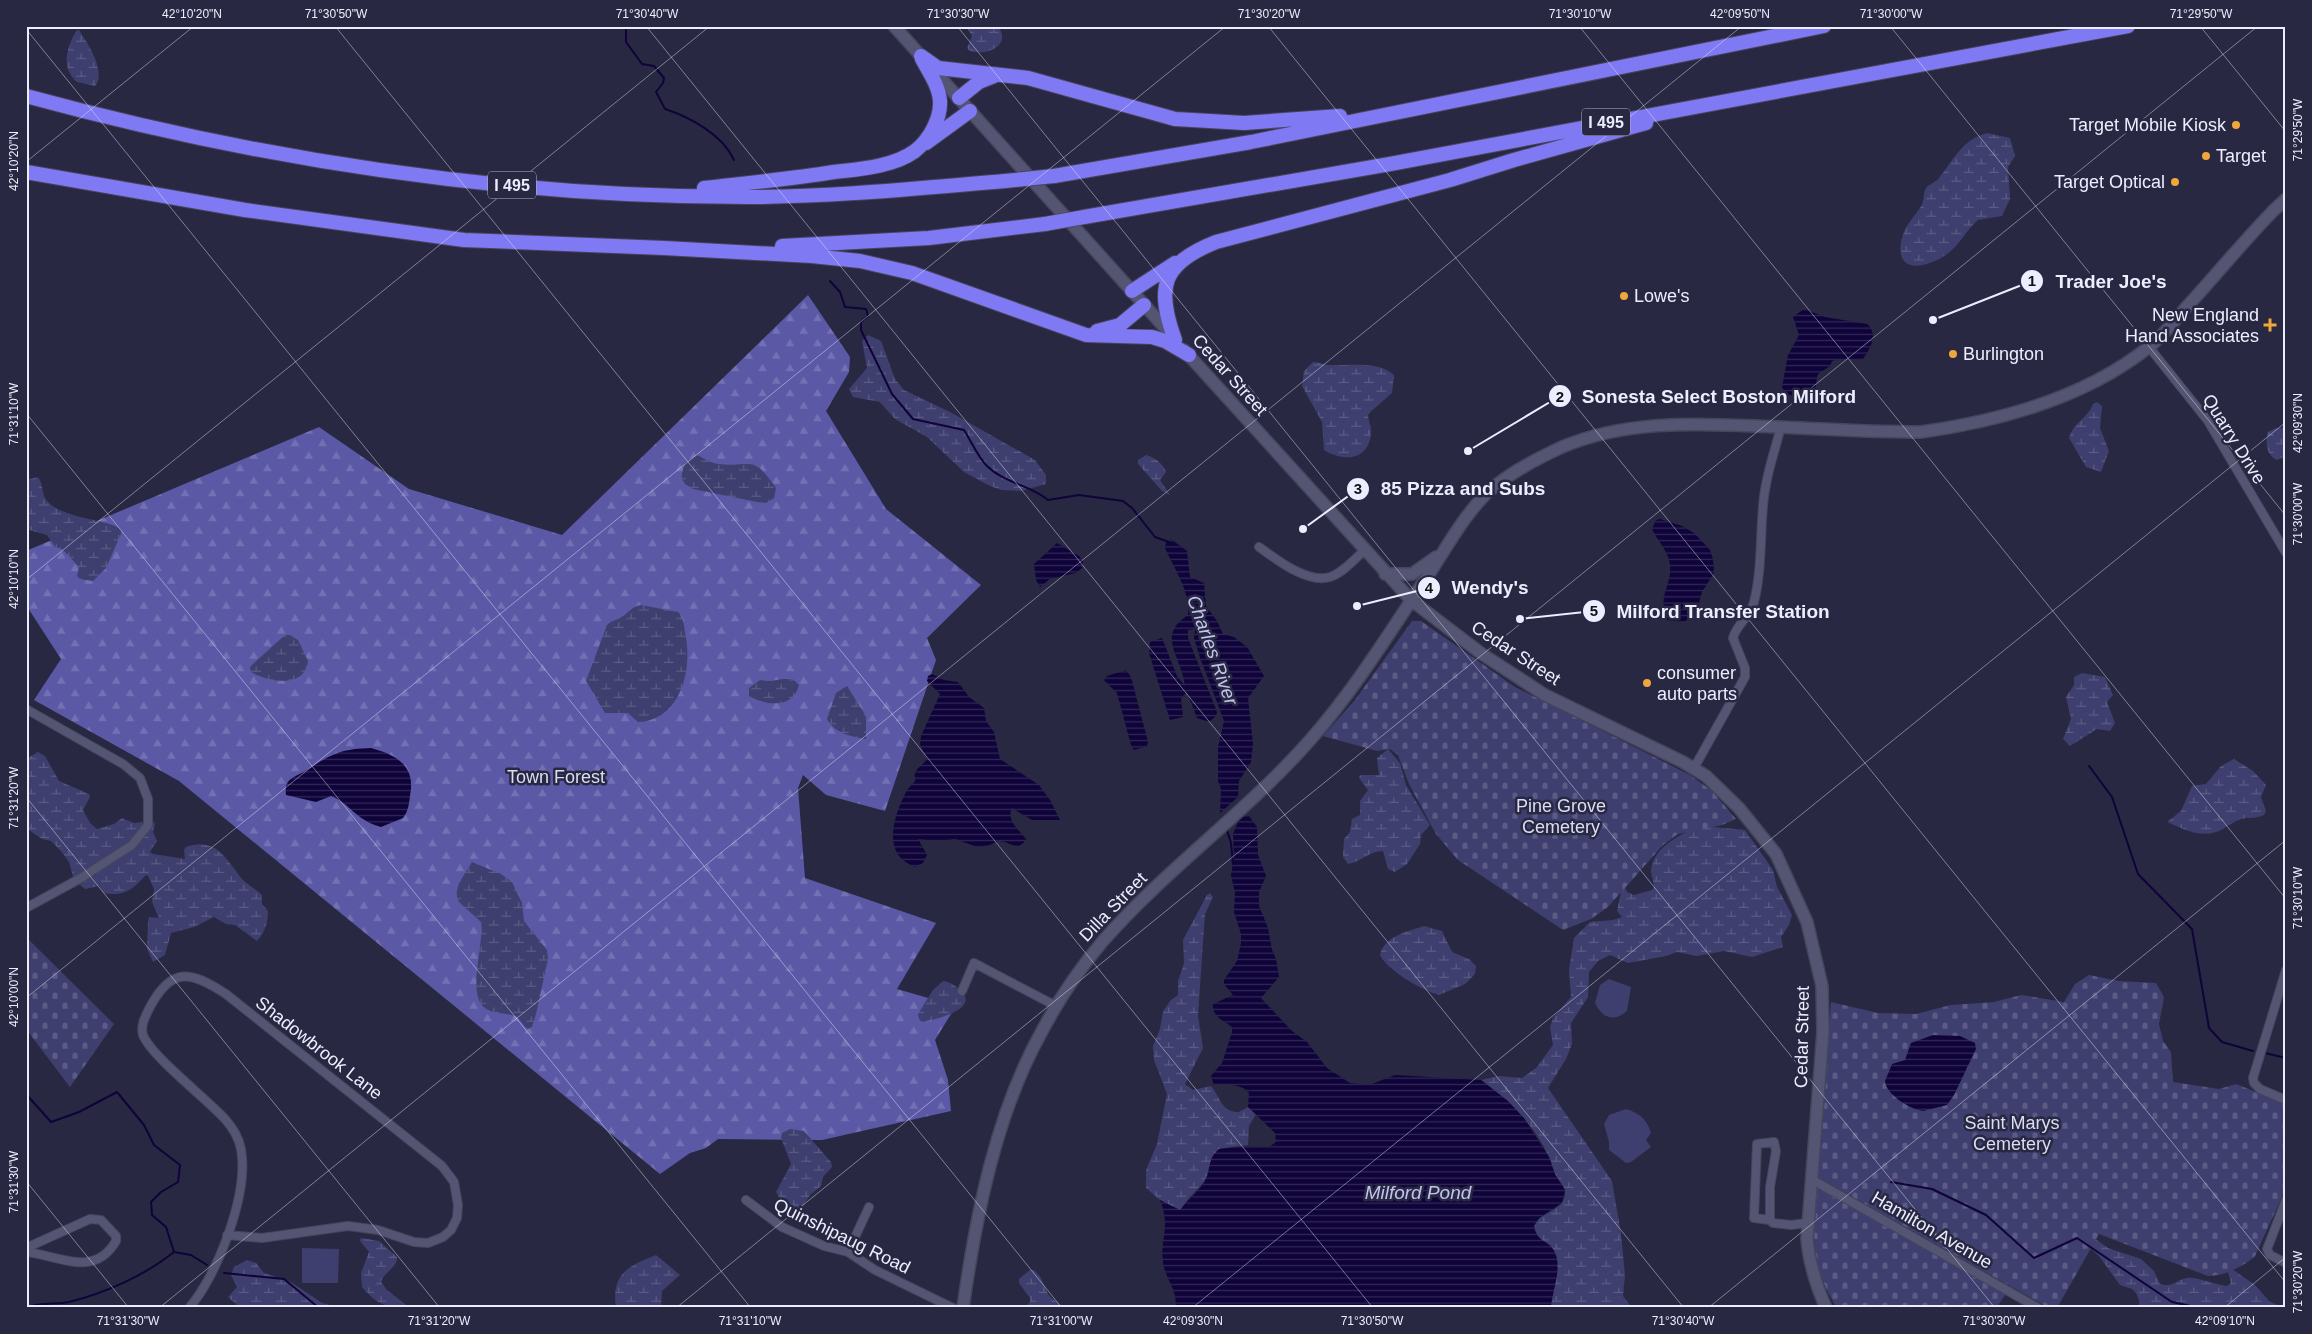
<svg xmlns="http://www.w3.org/2000/svg" width="2312" height="1334" font-family="Helvetica,sans-serif">
<style>
.forest{fill:url(#forest-firs)}
.wetland{fill:url(#wetland-marsh)}
.cemetery{fill:url(#cemetery-stones)}
.green{fill:#3f3f6f}
.water{fill:url(#water-rules)}
.lines{fill:none;stroke-linecap:round;stroke-linejoin:round}
.stream{stroke:#0f0339;stroke-width:2}
.street-casing{stroke:#46455b;stroke-width:10}
.secondary-casing{stroke:#46455b;stroke-width:14}
.highway-casing{stroke:#46455b;stroke-width:16}
.street{stroke:#545572;stroke-width:8}
.secondary{stroke:#545572;stroke-width:11}
.highway{stroke:#7f79f4;stroke-width:14}
.highway-bridge-casing{stroke:#46455b;stroke-width:16;stroke-linecap:butt}
.highway-bridge{stroke:#7f79f4;stroke-width:14}
.ticks{fill:none;stroke:#ecedfe;stroke-width:1;stroke-opacity:0.45}
.poi-dot{fill:#efa73d;stroke:#282842;stroke-width:2}
.labels{text-anchor:middle;stroke-width:5;stroke-linejoin:round;paint-order:stroke}
.shield{fill:#282842;stroke:#b1b2c6;stroke-width:1}
.shield-label{font-size:16px;font-weight:bold;fill:#ecedfe}
.poi-label{font-size:18px;fill:#ecedfe;stroke:#282842;text-anchor:start}
.street-label{font-size:18px;fill:#ecedfe;stroke:#282842}
.park-label{font-size:18px;fill:#dbddf3;stroke:#282842}
.water-label{font-size:19px;font-style:italic;fill:#c2c4ef;stroke:#282842}
.leader{fill:none;stroke:#ecedfe;stroke-width:2}
.callout-dot{fill:#ecedfe;stroke:#282842;stroke-width:2}
.mark-label{font-size:15px;text-anchor:middle;font-weight:bold;fill:#111}
.callout-label{font-size:19px;text-anchor:middle;font-weight:bold;fill:#ecedfe;stroke:#282842;stroke-width:5;stroke-linejoin:round;paint-order:stroke}
.neatline{fill:none;stroke:#ecedfe;stroke-width:2}
.ticks-label{font-size:12px;text-anchor:middle;fill:#ecedfe}
</style>
<defs>
<pattern id="forest-firs" width="22" height="20" patternUnits="userSpaceOnUse" patternTransform="scale(1.25)"><rect width="22" height="20" fill="#5b58a6"/><path d="M5 1l3.5 6h-7zM16 11l3.5 6h-7z" fill="#7370b3"/></pattern>
<pattern id="wetland-marsh" width="20" height="14" patternUnits="userSpaceOnUse" patternTransform="scale(1.25)"><rect width="20" height="14" fill="#3f3f6f"/><path d="M1 5h8M5 5V1M11 12h8M15 12V8" fill="none" stroke="#5b5b85"/></pattern>
<pattern id="cemetery-stones" width="16" height="16" patternUnits="userSpaceOnUse" patternTransform="scale(1.25)"><rect width="16" height="16" fill="#3f3f6f"/><path d="M2 7V4a2 2 0 0 1 4 0v3zM10 15v-3a2 2 0 0 1 4 0v3z" fill="#5b5b85"/></pattern>
<pattern id="water-rules" width="6" height="5" patternUnits="userSpaceOnUse" patternTransform="scale(1.25)"><rect width="6" height="5" fill="#0f0339"/><path d="M0 2.5h6" fill="none" stroke="#322857"/></pattern>
</defs>
<rect width="100%" height="100%" fill="#282842"/>
<!-- forest -->
<path class="forest" d="M808,295L850,357L849,372L826,411L886,509L981,585L927,638L936,660L885,811L826,795L803,775L798,788L805,878L936,923L897,989L956,1006L935,1040L948,1080L951,1111L822,1140L718,1139L706,1148L690,1153L660,1174L179,781L34,700L61,659L26,605V551L319,427L409,489L562,535Z"/>
<!-- wetland -->
<path class="wetland" d="M966,26H998C1012,46 987,56 970,51L967,48L972,36Z
M79,30C87,42 107,72 95,86L77,82C60,67 67,48 76,31Z
M1987,133L2010,138L2015,156L2008,167L2010,199L2002,216L1978,220C1966,230 1960,245 1947,254C1926,269 1893,275 1902,238C1905,226 1913,218 1920,208C1924,202 1923,197 1925,190C1927,184 1936,183 1939,178C1954,160 1961,140 1987,133Z
M868,335L881,341L895,379L904,390L950,412L1035,460L1046,475V484L1021,491L1001,490L988,485L964,472L927,437L895,419L880,402L853,397L849,389L867,368L862,341Z
M1313,362C1319,362 1324,365 1329,365C1348,366 1379,360 1394,375L1392,393L1368,414C1368,421 1372,427 1371,433C1369,461 1343,462 1324,450L1322,422L1302,386L1304,371Z
M2097,402L2102,406L2100,428L2109,451L2101,472L2086,467L2069,438C2073,423 2088,418 2093,404Z
M2276,428H2286V456L2277,460C2266,455 2265,443 2268,432Z
M697,455C704,458 709,462 718,464C752,468 752,453 776,488L774,498L766,503L757,502L693,489L685,484L681,477L685,463Z
M1146,455C1154,457 1164,464 1166,472L1160,480L1170,495L1162,491L1138,464V460Z
M38,477C44,485 41,495 48,502C63,519 114,520 121,530V534L106,568L93,581L80,579L77,576L79,567L63,550L55,547L47,535L26,529V480Z
M641,605L678,612C684,618 684,626 685,633C693,667 682,720 638,722L628,713H605L586,681L607,625C612,620 618,620 623,616C630,611 632,607 641,605Z
M285,635H290L298,640L308,661C305,689 268,682 251,672L250,667L253,664Z
M2082,673L2105,677L2113,695L2107,702L2115,723L2110,731L2097,729L2070,746L2063,739L2071,719L2066,697L2074,685V677Z
M783,679H793L799,685C793,710 765,705 749,696V688L760,680L770,681Z
M847,686L866,716V739C852,737 834,733 827,719L836,693Z
M1388,749L1400,763L1406,785L1430,825L1421,835L1420,844L1407,864L1395,872L1388,869L1383,851C1369,851 1361,862 1348,864L1343,857L1344,839L1350,832L1352,819L1360,815V801L1368,790L1359,778L1360,775H1379L1377,758Z
M38,752L45,756L59,781L89,794L90,797L83,810L90,823L97,829L114,824L122,818L134,823L153,821L155,824L153,832L157,841L150,852L153,854L185,859L184,850L186,847C217,836 227,861 243,880C249,886 256,889 262,895V904L268,911C268,923 265,932 257,941L235,925L226,924L214,917L194,927L171,933L165,955L153,962L147,949L148,921L149,917L159,918L152,902L154,889L148,876L146,875C132,890 124,897 104,893L99,886L85,889L74,880L69,862L61,851L51,841L42,839L26,828V759Z
M2234,759L2253,771L2266,785L2261,797L2266,811L2264,815C2256,819 2249,817 2241,819C2232,822 2225,829 2216,832C2200,838 2181,828 2167,822L2181,811L2192,786L2206,784L2221,766Z
M1702,826L1745,830L1773,870L1777,887L1792,915L1789,925L1781,937L1783,947L1752,957L1724,951L1697,956L1677,952L1666,956L1628,963L1610,955L1598,961L1589,972L1588,997L1571,1023L1572,1044L1566,1059L1548,1088L1612,1181L1621,1234L1625,1275L1623,1296L1632,1308H1551V1246L1539,1239L1534,1226C1540,1212 1563,1211 1565,1195C1566,1187 1559,1181 1555,1175C1552,1169 1552,1162 1549,1157C1534,1124 1509,1101 1481,1080L1499,1076L1522,1078L1536,1068L1553,1045L1550,1027L1553,1018L1571,997L1569,969L1574,938L1590,922L1613,920L1622,917L1617,911L1623,882L1627,892L1634,895L1652,890L1654,887C1654,881 1651,876 1651,871C1653,847 1681,833 1702,826Z
M472,862L501,874L512,882L522,903L524,921L547,950L548,959L536,1014L532,1027L528,1029C523,1026 521,1019 515,1016C505,1012 495,1015 485,1008C466,995 485,941 481,922L459,902L456,895L459,883Z
M1210,893L1213,897L1205,914L1203,942L1198,1016L1203,1048L1185,1084L1193,1090L1211,1086C1220,1096 1221,1113 1239,1112L1248,1107L1256,1114L1249,1126L1248,1145L1219,1149L1204,1182L1188,1199L1180,1211L1160,1200L1146,1188V1170L1157,1144L1167,1094L1154,1060L1153,1046L1160,1029L1163,1011L1171,1000L1178,995V981L1184,963L1183,940L1207,895Z
M1424,926L1442,931L1452,952L1469,959L1476,966L1475,974L1465,984L1439,995C1423,991 1387,970 1380,955C1384,936 1409,931 1424,926Z
M943,981C950,982 955,985 960,990C982,1009 934,1020 922,1022L919,1019L918,1014L933,990Z
M790,1129L804,1131L831,1162L832,1167L823,1177L821,1186L810,1195L803,1206L795,1211L783,1204L776,1192L791,1164L781,1138L782,1133Z
M2090,1235L2108,1248L2141,1259L2154,1271L2160,1284C2172,1288 2176,1280 2187,1278C2196,1276 2216,1285 2227,1286L2231,1283L2228,1272L2232,1269L2255,1285L2269,1301L2284,1308H2139V1300L2136,1293L2132,1289L2120,1285L2099,1256L2082,1241Z
M361,1238L379,1241L397,1257C398,1267 384,1272 381,1282L387,1290L410,1308C387,1308 377,1305 362,1287L361,1273L369,1252L360,1241Z
M656,1255L680,1275L662,1291L661,1308H616C611,1274 628,1266 656,1255Z
M247,1260L256,1263L264,1273L291,1282L322,1303L342,1308L238,1306L228,1297L237,1287L231,1275L234,1267Z
M1030,1270H1034C1042,1277 1044,1285 1048,1294C1052,1300 1059,1301 1062,1308H1024L1030,1302V1298L1019,1283V1279Z"/>
<!-- cemetery -->
<path class="cemetery" d="M1412,621H1421L1515,687L1690,775L1712,791L1736,819L1722,825L1678,834L1663,845L1608,907L1591,919L1563,930L1458,860L1436,834L1409,784L1398,755L1390,749L1377,751L1323,736L1355,700Z
M26,937L114,1024L70,1087L26,1029Z
M2089,975L2119,981L2156,983L2164,997L2159,1024L2163,1041L2171,1052L2173,1082L2219,1089L2236,1084L2286,1104V1188L2255,1256C2243,1267 2224,1276 2208,1276L2099,1234L2057,1308H2049L1817,1177L1831,1002L1878,1013L1916,1014L1951,1005L1994,1002L2021,995L2064,1002L2075,984Z
M1816,1186L2006,1294L1996,1308H1837C1809,1263 1813,1236 1816,1186Z"/>
<!-- green -->
<path class="green" d="M1609,979L1631,987L1627,1011C1614,1022 1603,1019 1595,1003L1600,985Z
M1626,1109C1639,1113 1647,1119 1651,1133L1646,1140L1651,1147L1631,1162L1626,1163L1609,1150V1142L1604,1124L1609,1115Z
M302,1248L339,1249L338,1283H302Z"/>
<!-- water -->
<path class="water" d="M1804,309L1825,317L1867,324C1879,334 1870,349 1863,359H1840L1832,361L1830,366L1818,374C1816,378 1817,382 1816,386C1811,401 1787,400 1782,387L1788,355L1799,335L1793,317Z
M1660,519L1682,526L1694,533L1710,550L1713,559L1714,573L1702,592L1696,614L1684,622L1667,620C1657,594 1672,587 1670,565C1669,552 1657,540 1652,529L1656,520Z
M1171,539L1187,551L1190,577L1204,583L1206,606L1217,621L1223,634L1234,637L1247,647L1264,676L1248,698L1253,744L1251,762L1239,781L1238,797L1220,813L1221,789L1218,781V747L1224,721L1199,655L1194,638L1195,629L1188,630V638L1217,712L1216,716L1209,722L1197,718L1187,692L1181,698L1183,717L1170,720L1149,653L1150,642L1162,638L1177,676L1185,686C1182,657 1155,636 1188,615C1190,591 1175,570 1165,548L1166,542Z
M1057,543L1079,556L1083,561L1082,568L1076,573L1050,579L1040,587L1036,580L1034,564Z
M1126,670L1131,677L1148,742L1147,746L1134,750L1131,745L1117,693L1104,680L1107,676Z
M932,674L944,680L958,682L969,697L984,708L986,721L994,732L1000,759L1039,785L1050,800L1060,820H1032L1012,808C1006,820 1019,830 1026,839C1018,853 1010,841 998,841L990,845L977,847L955,839L937,841L918,839L927,855L923,863L915,867C880,854 894,815 907,790C909,787 913,784 915,781C916,779 914,776 915,773C917,767 925,764 927,758L920,745L921,736L940,694L927,681L928,676Z
M371,748C397,755 416,766 410,796C409,804 408,812 403,818L381,827C355,820 351,804 331,796L316,802L286,795C284,778 294,778 305,771C331,755 338,749 371,748Z
M1249,816L1257,827L1258,855L1266,876L1259,892V906L1268,928L1272,950L1276,959L1279,977L1261,998L1292,1031L1307,1042L1327,1068L1350,1083L1369,1085L1395,1075L1481,1080L1508,1101L1524,1118L1549,1157L1555,1174L1565,1190L1562,1203L1539,1218L1534,1226C1535,1240 1547,1240 1553,1249C1564,1266 1552,1290 1551,1308H1175C1179,1292 1165,1278 1163,1263C1160,1238 1171,1227 1160,1200L1180,1210C1187,1200 1201,1190 1206,1179C1211,1167 1208,1158 1219,1149C1235,1146 1252,1146 1269,1147L1276,1142L1275,1133L1248,1107L1249,1093C1240,1083 1227,1085 1214,1085L1211,1076L1222,1063L1232,1032V1027C1223,1020 1212,1017 1213,1004L1233,995L1224,984V980L1237,961L1241,943V934L1234,912L1235,893L1231,875L1234,857L1233,834L1240,817Z
M1933,1035L1960,1036L1975,1043L1976,1049L1954,1095L1947,1105L1923,1111C1910,1109 1886,1095 1885,1081L1892,1064L1905,1060L1911,1043Z"/>
<g class="lines">
<!-- stream -->
<path class="stream" d="M626,26V42L642,64L654,66L664,78L663,83L656,92L665,109C690,117 723,135 734,160
M830,281L840,292L845,307L866,309L868,316L861,322V330L892,394L913,419L964,430C971,441 978,457 987,466C1004,483 1030,485 1048,500L1079,495L1123,501L1132,508L1155,537L1169,542
M2089,766L2112,797L2138,874L2192,929L2209,1028L2222,1042L2253,1051
M1226,827L1231,843L1233,864
M2265,1053L2286,1058
M26,1094L51,1122L79,1112L117,1092L144,1125L154,1145L180,1165L178,1182L161,1192L151,1202L152,1215L166,1227L174,1252L191,1255L207,1265
M1891,1182L1932,1189L1986,1215L2034,1258L2077,1238L2172,1302L2200,1308
M224,1273L284,1279L319,1308
M26,1308C40,1301 55,1305 69,1302C105,1293 144,1276 174,1252"/>
<!-- street casing -->
<g class="street-casing">
<path id="street" d="M2149,347L2208,421L2286,553
M1259,547C1276,559 1307,584 1330,577C1343,573 1354,559 1364,551
M26,709L123,764L140,778L148,799V825L132,845L81,878L26,908
M1694,768L1745,677V668L1733,638C1736,625 1750,617 1754,602C1762,570 1760,539 1763,506C1765,479 1774,453 1781,427
M2286,970L2253,1078L2254,1083L2260,1089L2286,1100
M962,991L974,963L1056,1006
M1811,1179L2038,1308
M746,1200L782,1227L824,1246L848,1252L875,1270L953,1308
M2286,1200L2267,1249L2270,1255L2286,1263
M1770,1220L1754,1218L1757,1144L1774,1142L1776,1151L1770,1187V1220L1773,1223L1791,1225L1807,1223
M26,1248L90,1219L101,1220L116,1236V1241C94,1279 58,1255 26,1252
M848,1252L869,1207
M189,1308C218,1275 249,1193 241,1149C239,1138 232,1127 225,1119C207,1099 151,1056 143,1035C140,1025 146,1015 150,1007C172,966 191,971 226,994L442,1166L454,1182L458,1205L457,1218L451,1230L443,1237L428,1243L414,1242L378,1230L348,1226L262,1238L227,1235"/>
</g>
<!-- secondary casing -->
<g class="secondary-casing">
<path id="secondary" d="M894,26L1174,338
M1184,350L1411,600L1482,654L1545,695L1683,762L1706,776L1739,808L1776,854L1807,922L1822,986L1823,1032L1807,1239C1809,1263 1816,1285 1826,1308
M1385,574H1412L1436,557
M963,1308C976,1215 996,1113 1042,1031C1059,999 1080,968 1103,941C1167,868 1247,812 1311,739C1357,687 1394,625 1433,568C1449,543 1466,513 1488,492C1509,473 1536,459 1562,447C1624,421 1690,423 1755,426C1810,428 1866,432 1921,432C2000,421 2087,397 2150,346C2166,333 2178,316 2192,301C2219,271 2245,240 2273,211L2286,199"/>
</g>
<!-- highway casing -->
<g class="highway-casing">
<path id="highway" d="M921,56L938,68L1028,78L1175,119L1244,123L1340,116
M26,96C261,160 504,197 747,197C833,197 920,188 1005,181
M959,98L979,82L994,76
M926,143L970,111
M26,172L245,210L464,240L664,248L812,256L860,261L912,273L1086,335L1152,337L1165,341L1189,355
M1054,176L1251,142L1824,26
M704,188C748,183 791,179 834,172C859,169 893,167 915,151C929,140 941,119 940,101C939,86 929,72 922,59
M1084,217L1390,164L2128,26
M782,246L929,238L1045,224
M1132,291L1175,263
M1097,331L1120,325L1144,305
M1175,340C1156,288 1161,264 1216,242L1450,180L1514,160L1646,123"/>
</g>
<!-- street -->
<use href="#street" class="street"/>
<!-- secondary -->
<use href="#secondary" class="secondary"/>
<!-- highway -->
<use href="#highway" class="highway"/>
<!-- highway-bridge casing -->
<g class="highway-bridge-casing">
<path id="highway-bridge" d="M1005,181L1054,176
M1045,224L1084,217"/>
</g>
<!-- highway-bridge -->
<use href="#highway-bridge" class="highway-bridge"/>
</g>
<!-- ticks -->
<path class="ticks" d="M335,26L1373,1308M646,26L1684,1308M957,26L1995,1308M1268,26L2286,1283M1579,26L2286,899M1890,26L2286,516M2200,26L2286,132M26,29L1062,1308M26,162L194,26M26,413L751,1308M26,580L710,26M26,797L440,1308M26,998L1226,26M26,1181L129,1308M159,1308L1742,26M676,1308L2258,26M1192,1308L2286,422M1708,1308L2286,840M2224,1308L2286,1257"/>
<!-- markers -->
<g class="poi-dot">
<circle cx="2236" cy="125" r="5"/>
<circle cx="2206" cy="156" r="5"/>
<circle cx="2175" cy="182" r="5"/>
<circle cx="1624" cy="296" r="5"/>
<path d="M2267.5 317.5h5v5h5v5h-5v5h-5v-5h-5v-5h5z"/>
<circle cx="1953" cy="354" r="5"/>
<circle cx="1647" cy="683" r="5"/>
</g>
<g class="labels">
<!-- shield labels -->
<g class="shield">
<rect x="1582" y="108.5" width="48" height="27" rx="4"/>
<rect x="488" y="171.5" width="48" height="27" rx="4"/>
</g>
<g class="shield-label">
<text x="1606" y="128">I 495</text>
<text x="512" y="191">I 495</text>
</g>
<!-- poi labels -->
<g class="poi-label">
<text x="2226" y="131" text-anchor="end">Target Mobile Kiosk</text>
<text x="2216" y="162">Target</text>
<text x="2165" y="188" text-anchor="end">Target Optical</text>
<text x="1634" y="302">Lowe's</text>
<text x="2259" y="321" text-anchor="end">New England<tspan x="2259" dy="21">Hand Associates</tspan></text>
<text x="1963" y="360">Burlington</text>
<text x="1657" y="679">consumer<tspan x="1657" dy="21">auto parts</tspan></text>
</g>
<!-- street labels -->
<g class="street-label">
<text transform="translate(1230 375) rotate(48)" y="6">Cedar Street</text>
<text transform="translate(2234 439) rotate(58)" y="6">Quarry Drive</text>
<text transform="translate(1516 653) rotate(33)" y="6">Cedar Street</text>
<text transform="translate(1113 907) rotate(-46)" y="6">Dilla Street</text>
<text transform="translate(1802 1037) rotate(-89)" y="6">Cedar Street</text>
<text transform="translate(319 1048) rotate(38)" y="6">Shadowbrook Lane</text>
<text transform="translate(1932 1230) rotate(30)" y="6">Hamilton Avenue</text>
<text transform="translate(842 1236) rotate(26)" y="6">Quinshipaug Road</text>
</g>
<!-- park labels -->
<g class="park-label">
<text x="556" y="783">Town Forest</text>
<text x="1561" y="812">Pine Grove<tspan x="1561" dy="21">Cemetery</tspan></text>
<text x="2012" y="1129">Saint Marys<tspan x="2012" dy="21">Cemetery</tspan></text>
</g>
<!-- water labels -->
<g class="water-label">
<text transform="translate(1213 650) rotate(70)" y="7">Charles River</text>
<text x="1418" y="1199">Milford Pond</text>
</g>
</g>
<!-- callouts -->
<path class="leader" d="M1933 320L2032 281M1468 451L1560 396M1303 529L1358 489M1357 606L1429 588M1520 619L1594 611"/>
<g class="callout-dot">
<circle cx="1933" cy="320" r="5"/>
<circle cx="1468" cy="451" r="5"/>
<circle cx="1303" cy="529" r="5"/>
<circle cx="1357" cy="606" r="5"/>
<circle cx="1520" cy="619" r="5"/>
<circle cx="2032" cy="281" r="12"/>
<circle cx="1560" cy="396" r="12"/>
<circle cx="1358" cy="489" r="12"/>
<circle cx="1429" cy="588" r="12"/>
<circle cx="1594" cy="611" r="12"/>
</g>
<g class="mark-label">
<text x="2032" y="286">1</text>
<text x="1560" y="402">2</text>
<text x="1358" y="494">3</text>
<text x="1429" y="593">4</text>
<text x="1594" y="616">5</text>
</g>
<g class="callout-label">
<text x="2111" y="288">Trader Joe's</text>
<text x="1719" y="403">Sonesta Select Boston Milford</text>
<text x="1463" y="495">85 Pizza and Subs</text>
<text x="1490" y="594">Wendy's</text>
<text x="1723" y="618">Milford Transfer Station</text>
</g>
<!-- border -->
<rect width="2312" height="1334" fill="none" stroke="#282842" stroke-width="55"/>
<rect x="28" y="28" width="2256" height="1278" class="neatline"/>
<g class="ticks-label">
<text x="192" y="18">42°10'20"N</text>
<text x="336" y="18">71°30'50"W</text>
<text x="647" y="18">71°30'40"W</text>
<text x="958" y="18">71°30'30"W</text>
<text x="1269" y="18">71°30'20"W</text>
<text x="1580" y="18">71°30'10"W</text>
<text x="1740" y="18">42°09'50"N</text>
<text x="1891" y="18">71°30'00"W</text>
<text x="2201" y="18">71°29'50"W</text>
<text transform="translate(2298 130) rotate(-90)" y="4">71°29'50"W</text>
<text transform="translate(14 161) rotate(-90)" y="4">42°10'20"N</text>
<text transform="translate(14 414) rotate(-90)" y="4">71°31'10"W</text>
<text transform="translate(2298 423) rotate(-90)" y="4">42°09'30"N</text>
<text transform="translate(2298 514) rotate(-90)" y="4">71°30'00"W</text>
<text transform="translate(14 579) rotate(-90)" y="4">42°10'10"N</text>
<text transform="translate(14 798) rotate(-90)" y="4">71°31'20"W</text>
<text transform="translate(2298 898) rotate(-90)" y="4">71°30'10"W</text>
<text transform="translate(14 997) rotate(-90)" y="4">42°10'00"N</text>
<text transform="translate(14 1182) rotate(-90)" y="4">71°31'30"W</text>
<text transform="translate(2298 1282) rotate(-90)" y="4">71°30'20"W</text>
<text x="128" y="1325">71°31'30"W</text>
<text x="439" y="1325">71°31'20"W</text>
<text x="750" y="1325">71°31'10"W</text>
<text x="1061" y="1325">71°31'00"W</text>
<text x="1193" y="1325">42°09'30"N</text>
<text x="1372" y="1325">71°30'50"W</text>
<text x="1683" y="1325">71°30'40"W</text>
<text x="1994" y="1325">71°30'30"W</text>
<text x="2225" y="1325">42°09'10"N</text>
</g>
</svg>
